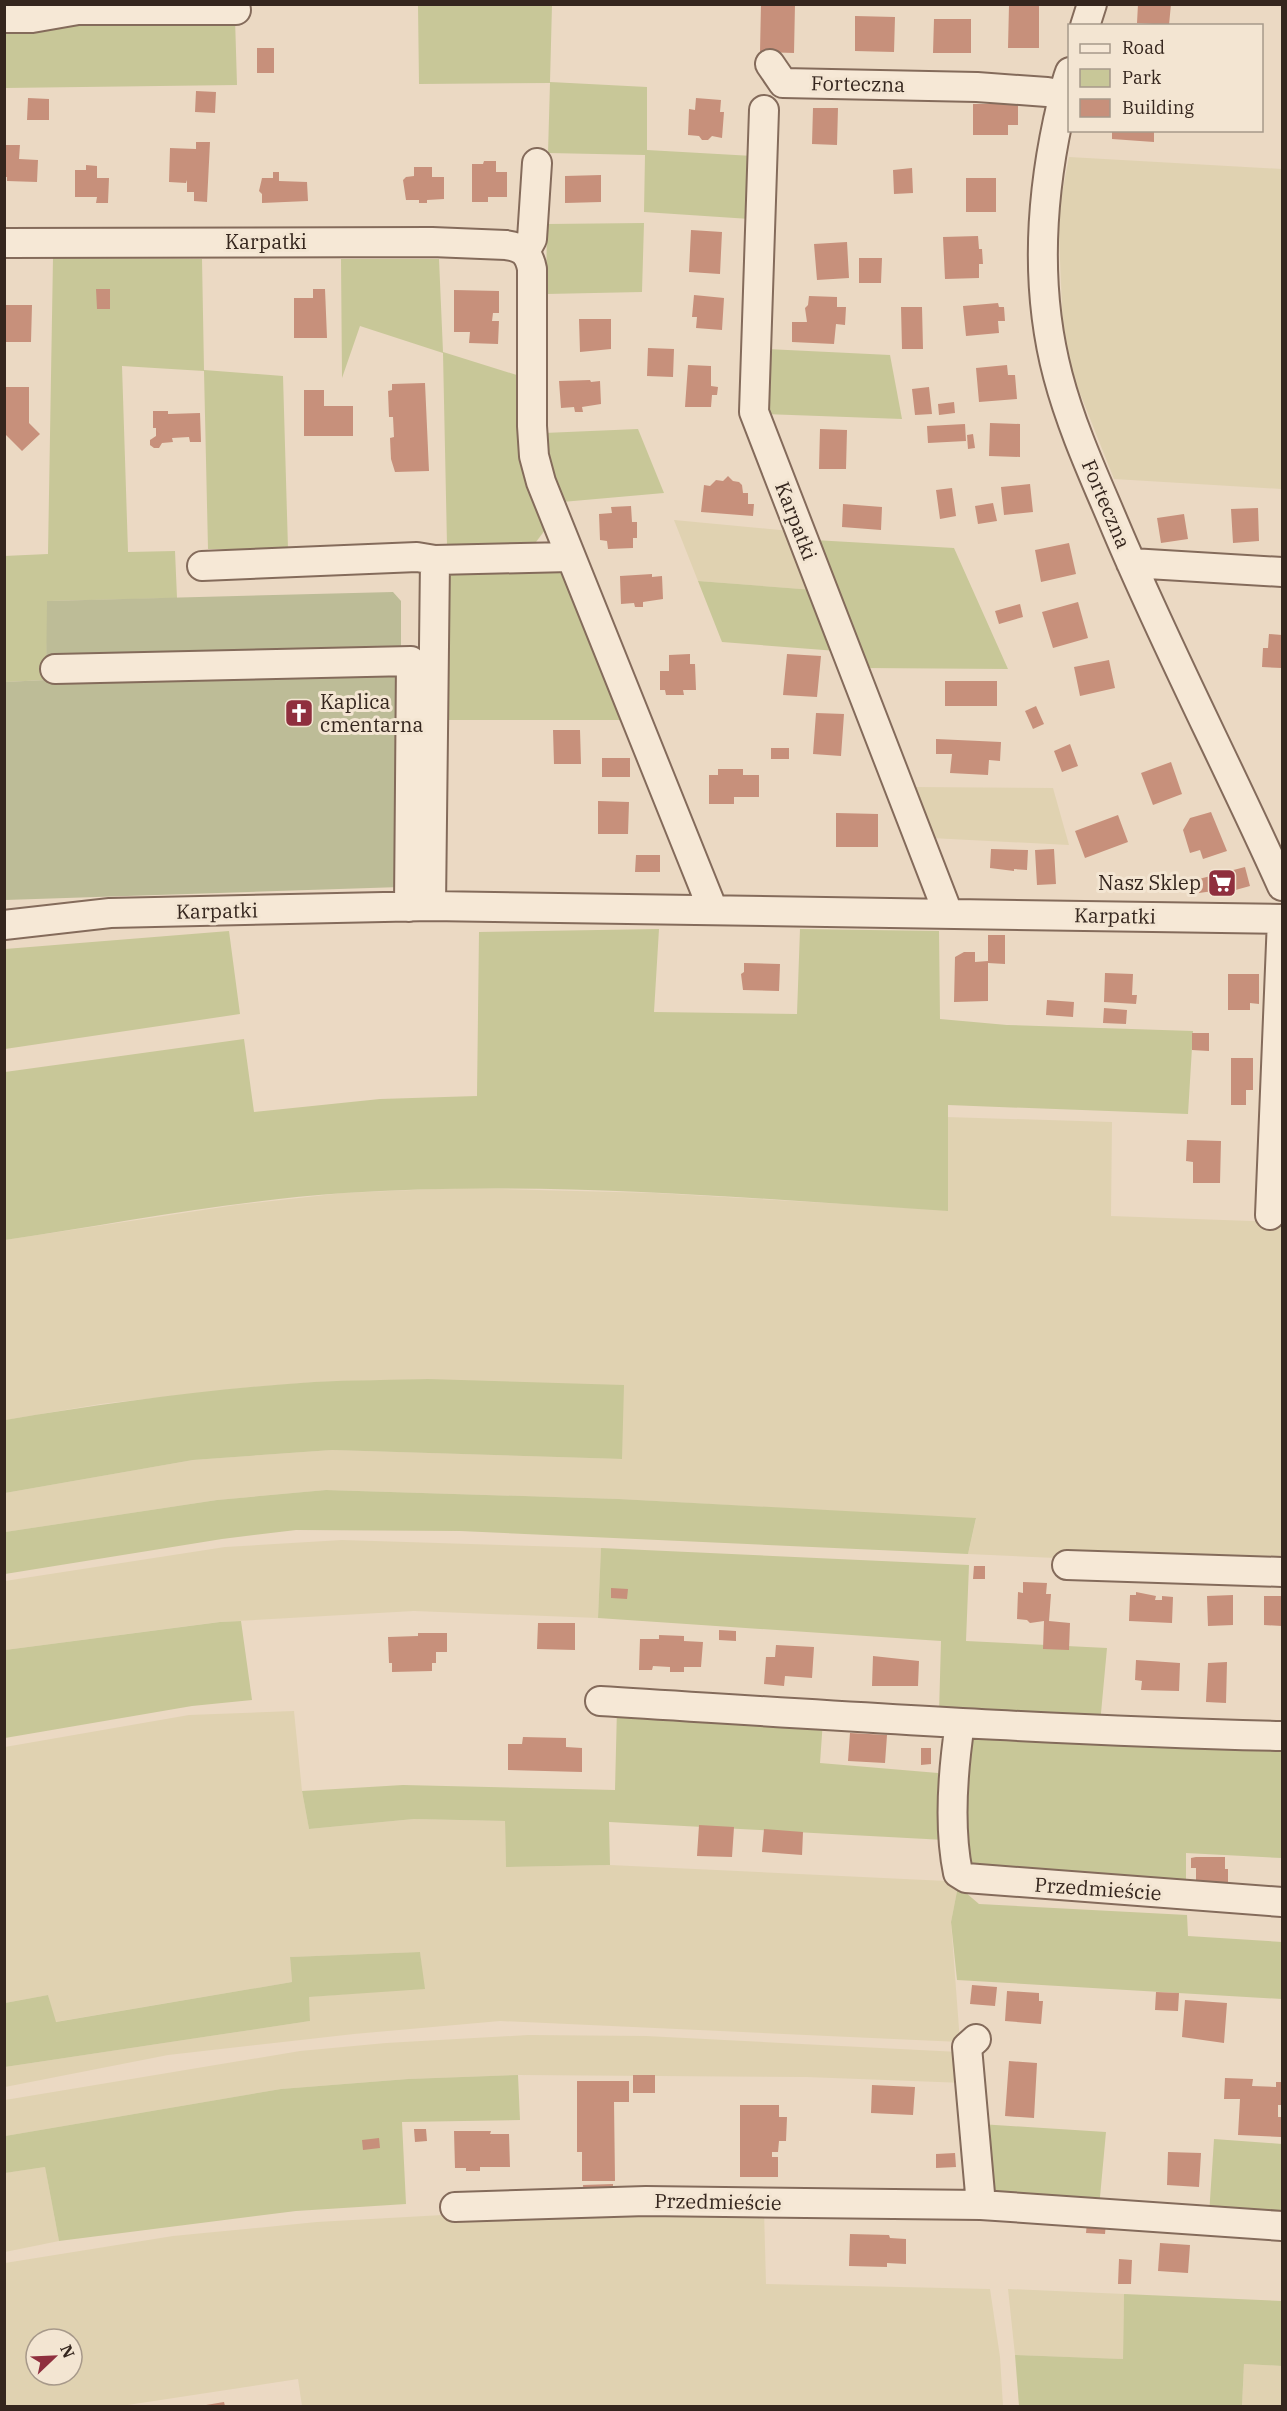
<svg xmlns="http://www.w3.org/2000/svg" width="1287" height="2411" font-family="'IBM Plex Serif',serif">
<style>
.farmland{fill:#e0d2b1;fill-rule:evenodd}
.green{fill:#c8c798}
.cemetery{fill:#bdbc97}
.building{fill:#c7907b}
.lines{fill:none;stroke-linecap:round;stroke-linejoin:round}
.minor-casing{stroke:#846b5b;stroke-width:32}
.minor{stroke:#f6e8d6;stroke-width:28}
.labels{text-anchor:middle;stroke-width:6;stroke-linejoin:round;paint-order:stroke}
.street-label{font-size:20px;fill:#35261e;stroke:#f3e5d2}
.poi-label{font-size:20px;fill:#35261e;stroke:#f3e5d2;text-anchor:start}
</style>
<rect width="100%" height="100%" fill="#ebd9c3"/>
<!-- farmland -->
<path class="farmland" d="M1069,157L1282,169V489L1114,479L1064,353L1058,214Z
M674,520L790,531L814,590L698,581Z
M912,787L1053,788L1069,845L931,838Z
M946,1117L1112,1122L1111,1216L1282,1222V1568L968,1554L976,1519L619,1499L326,1490L217,1500L5,1532V1493L193,1460L332,1450L622,1459L428,1379L316,1382L243,1388L101,1404L5,1420V1240L236,1205L343,1193L459,1188L655,1193L948,1210Z
M342,1540L601,1548L598,1618L414,1611L219,1622L5,1650V1581L225,1547Z
M294,1711L302,1791L309,1829L414,1819L505,1821L506,1867L610,1865L947,1881L958,1886L951,1922L960,2042L500,2021L354,2034L168,2055L5,2087V2067L310,2021L308,1997L424,1988L420,1952L290,1957L292,1982L55,2022L48,1995L5,2003V1747L189,1715Z
M528,2035L646,2036L959,2052L965,2083L806,2077L518,2075L408,2079L281,2089L5,2136V2100L300,2051L386,2043Z
M45,2167L59,2241L5,2252L4,2173Z
M548,2209L764,2210L766,2284L990,2289L1000,2357L1003,2406H302L298,2379L121,2406H5V2263L173,2236L317,2222ZM36,2339H72V2375H36Z
M1008,2289L1124,2294L1123,2359L1015,2355Z
M1244,2364L1282,2366V2406H1242Z"/>
<!-- green -->
<path class="green" d="M418,5H552L550,82L647,87V150L753,156L750,219L644,212L645,155L548,153L550,83L419,84Z
M235,18L237,85L5,88V26L76,19Z
M644,223L642,292L546,294L547,224Z
M53,258L202,259L204,370L283,376L288,549H208L204,371L122,366L128,552L175,551L177,598L48,601L46,680L5,682L4,556L48,554Z
M341,259H439L443,352L520,376L548,526L536,542L447,545L443,353L360,326L342,378Z
M767,349L890,355L902,419L764,414Z
M638,429L664,493L562,502L544,456V433Z
M814,540L954,548L1008,669L864,668Z
M566,570L626,720H449L448,573Z
M698,581L814,590L837,651L722,642Z
M659,929L654,1012L797,1014L800,929L939,931L940,1019L1007,1025L1193,1031L1188,1114L948,1105V1211C747,1198 545,1180 344,1193C230,1201 117,1223 5,1240V1072L244,1039L254,1112L380,1099L477,1096L479,932Z
M229,931L240,1014L5,1049V949Z
M428,1379L624,1385L622,1459L332,1450L193,1460L5,1493V1420C107,1403 210,1389 314,1382C352,1380 390,1380 428,1379Z
M326,1490L619,1499L976,1518L968,1554L460,1531L296,1530L222,1539L5,1574V1532L217,1500Z
M601,1548L969,1565L966,1641L1107,1648L1100,1724L939,1713L941,1641L598,1618Z
M241,1621L252,1700L192,1706L5,1738V1650L220,1622Z
M617,1708L823,1720L820,1763L938,1773L945,1840L609,1822L610,1865L506,1867L505,1821L414,1819L309,1829L302,1791L403,1785L615,1790Z
M979,1731L1282,1741V1858L1186,1853V1889L973,1875L964,1841L965,1741Z
M958,1886L979,1904L1187,1915L1188,1936L1282,1942V1999L957,1980L951,1922Z
M420,1952L425,1989L309,1997L310,2021L5,2067V2003L48,1995L56,2022L292,1982L290,1957Z
M518,2075L520,2120L402,2122L406,2204L296,2211L59,2241L45,2167L5,2173V2136L281,2089L408,2079Z
M980,2124L1106,2132L1099,2208L999,2199L985,2180Z
M1214,2139L1282,2144V2219L1209,2215Z
M1124,2294L1282,2301V2366L1244,2364L1242,2406H1019L1015,2355L1123,2359Z"/>
<!-- cemetery -->
<path class="cemetery" d="M393,592L401,601V887L5,900L4,682L46,680L47,601Z"/>
<!-- building -->
<path class="building" d="M761,4H795L794,53L760,52Z
M1138,4H1171L1169,25L1137,23Z
M1009,5L1039,6V48H1008Z
M855,16L895,17L894,52L855,51Z
M934,19H971V53H933Z
M257,48H274V73H257Z
M196,91L216,92L215,113L195,112Z
M28,98L49,99V120H27Z
M696,98L721,100L720,112H724L722,138L712,136L708,140H702L699,136L688,135L689,109L695,110Z
M973,104H1018V125H1008V135H973Z
M813,108H838L837,145L812,144Z
M1112,130H1154V142L1112,139Z
M196,142H210L207,202L194,201V192H187V180L186,183L169,182L170,148L196,149Z
M4,145H20L19,159L38,160L37,182L7,181V177H4Z
M484,161H496V172H507V197H488V202H472V164H483Z
M86,165L97,166V178H109L108,203H96L97,197H75V170H86Z
M414,167H432V177H444V199L427,200V203H419V200H406L403,180L406,177L414,176Z
M912,168L913,193L894,194L893,170Z
M273,172H279V181L307,182L308,201L262,203V194L259,191L262,178H273Z
M601,175V202L565,203V176Z
M966,178H996V212H966Z
M691,230L722,232L720,274L689,272Z
M978,236L979,249H982L983,264H979V278L945,279L943,237Z
M847,242L849,278L817,280L814,244Z
M859,258H882L881,283H859Z
M96,289H110V309H97Z
M313,289H325L327,338H294V298H313Z
M454,290L499,291V313H493L492,321H499L498,344L469,343L470,332H454Z
M694,295L724,298L722,330L696,328L697,317H692Z
M809,296L837,297V307H846L845,325L836,324L834,344L792,342V322H807L805,308L808,305Z
M998,303L999,307H1004L1005,321H998L999,333L966,336L963,306Z
M5,305H32L31,342H5Z
M901,307H922L923,349H902Z
M579,319H611V349L580,352Z
M648,348L674,349L673,377L647,376Z
M688,365L711,366V386L718,387L717,395H712L711,407H685Z
M1007,365L1008,375H1015L1017,399L979,402L976,368Z
M590,380L591,382L600,381L601,404L582,407L583,412H575L574,407L561,408L559,381Z
M425,383L429,471L395,472L391,459L390,438L394,437L393,417H389L388,391L392,390V384Z
M4,387H29V423L40,434L22,451L4,433Z
M929,387L932,414L915,415L912,389Z
M304,390H324V406H353V436H304Z
M954,402L955,413L939,415L938,404Z
M153,411H168V414L200,413L201,442H190L189,437L172,438L173,442L162,443L159,448H154L150,445V440L156,436V428H153Z
M990,423L1020,424V457L989,456Z
M965,424L966,441L928,443L927,426Z
M820,429L847,430L846,469H819Z
M973,434L975,448L968,449L967,435Z
M728,476L733,481L739,482L742,485L743,493H748V504H754L753,516L701,512L704,485L710,486L716,480L723,481Z
M1030,484L1033,512L1004,515L1001,487Z
M952,488L956,516L940,519L936,490Z
M993,503L997,521L978,524L975,506Z
M843,504L882,507L881,530L842,527Z
M631,506L632,522H637V538H633V548L608,549L607,541L600,540L599,514L612,513L611,507Z
M1258,508L1259,541L1233,543L1231,509Z
M1184,514L1188,539L1161,543L1157,518Z
M1069,543L1076,574L1041,582L1035,550Z
M652,574V577L662,576L663,599L643,602V607H635L634,603L621,604L620,576Z
M1078,602L1088,638L1053,648L1042,612Z
M1020,604L1023,617L999,624L995,611Z
M1269,634L1282,635V668L1262,667L1263,648H1268Z
M690,654V664H695L696,690H683L684,695H666L665,690H660V671H669V655Z
M787,654L821,656L817,697L783,695Z
M1109,660L1115,688L1080,696L1074,667Z
M945,681H997V706H945Z
M306,699L307,726L292,727L291,700Z
M1036,706L1044,724L1033,729L1025,711Z
M816,713L844,714L841,756L813,754Z
M553,730H580L581,764H554Z
M936,739L1001,742L1000,761L989,760L988,775L950,773L952,754H936Z
M1070,744L1078,766L1062,772L1054,751Z
M771,748H789V759H771Z
M602,758H630V777H602Z
M1171,762L1182,794L1153,805L1141,773Z
M718,769H743V775H759V797H734V804H709V775H718Z
M598,801L629,802L628,834H598Z
M1211,812L1227,851L1203,859L1200,850L1190,853L1183,830L1190,818Z
M836,813L878,814V847H836Z
M1118,815L1128,842L1085,858L1075,831Z
M991,849L1028,850L1027,870L1014,869V871L990,868Z
M1054,849L1056,884L1037,885L1035,850Z
M636,855H660V872H635Z
M1245,867L1250,886L1221,894L1220,890L1199,893L1195,880Z
M988,935H1005V964L988,963V1001L954,1002L955,957L964,952H975V962L988,961Z
M744,963L780,964L779,991L743,990L741,974L744,972Z
M1105,973L1133,974L1132,995H1137L1136,1004L1104,1002Z
M1228,974H1259V1004L1250,1003V1010H1228Z
M1047,1000L1074,1002L1073,1017L1046,1015Z
M1104,1008L1127,1010L1126,1024L1103,1023Z
M1192,1033H1209V1051L1192,1050Z
M1231,1058H1253V1090H1246V1105H1231Z
M1187,1140L1221,1141L1220,1183H1193V1162L1186,1161Z
M974,1566H985V1579H973Z
M1023,1582L1047,1583L1046,1594H1051L1049,1621L1070,1623L1069,1650L1043,1649L1044,1621L1030,1623L1027,1620L1017,1619L1018,1592L1023,1593Z
M611,1588L628,1589L627,1599L611,1598Z
M1136,1592L1156,1596L1155,1600H1162V1596L1173,1597L1172,1623L1129,1621L1130,1595H1136Z
M1233,1595V1625L1208,1626L1207,1596Z
M1264,1596H1282V1626L1264,1625Z
M538,1623H575V1650L537,1649Z
M719,1630L736,1631V1641L719,1640Z
M418,1633H447V1652H436V1663H432V1671L392,1672V1663H389L388,1637L418,1636Z
M659,1635L684,1636V1641L703,1642L701,1667H684V1672H670V1667L653,1666L652,1670H639L640,1639H659Z
M776,1645L814,1647L812,1678L785,1676L784,1686L764,1684L766,1657H775Z
M873,1656L919,1661L918,1686H872Z
M1136,1660L1180,1663L1179,1691L1141,1690L1142,1681L1135,1680Z
M1227,1662L1226,1703L1206,1702L1208,1663Z
M850,1733L887,1735L885,1763L848,1761Z
M523,1737L566,1738V1747L582,1748V1772L508,1770V1744H522Z
M921,1748H931V1764L921,1765Z
M699,1825L734,1827L732,1857L697,1856Z
M764,1829L803,1832L802,1855L762,1852Z
M1196,1857H1225V1869H1228V1885L1196,1884V1868H1191V1858Z
M972,1985L997,1987L995,2006L970,2004Z
M1007,1991L1039,1993V2001H1043L1041,2024L1005,2021Z
M1156,1992L1179,1993L1178,2011L1155,2010Z
M1185,2000L1227,2003L1224,2043L1182,2037Z
M1009,2061L1037,2063L1034,2118L1005,2116Z
M633,2075H655V2093H633Z
M1225,2078L1253,2079L1252,2086L1276,2087V2082H1282V2105H1278V2117H1282L1281,2137L1238,2135L1240,2099H1224Z
M577,2081H629V2102H614L615,2181H582V2152H577Z
M872,2085L915,2087L913,2115L871,2113Z
M740,2105H779V2117H787L786,2141H779L778,2152H772V2157H778V2177H740Z
M414,2129H426L427,2141L415,2142Z
M454,2131H491L490,2134H509L510,2167H480V2171H466V2168H455Z
M379,2138L380,2148L363,2150L362,2140Z
M1168,2152L1201,2153L1199,2187L1167,2185Z
M955,2153L956,2167L936,2168V2154Z
M613,2184V2195L584,2197L583,2185Z
M1087,2222L1106,2223L1105,2234L1086,2233Z
M850,2234L889,2235L890,2238L906,2239V2264L887,2263V2267L849,2266Z
M1160,2243L1190,2245L1188,2273L1158,2271Z
M1119,2259L1132,2260L1131,2284H1118Z
M224,2402L225,2406H206V2405Z"/>
<g class="lines">
<!-- minor casing -->
<g class="minor-casing">
<path id="minor" d="M4,18H32L78,10H236
M1085,26L1092,4
M770,64L783,83L977,87L1047,92L1063,95
M1070,72C1064,87 1062,104 1058,120C1040,204 1036,293 1058,376C1072,429 1095,478 1116,528C1167,649 1228,766 1282,886
M764,110L754,412L948,913
M4,243L432,242L506,245C522,247 529,253 532,269V426L534,456L541,482L713,910
M525,252L532,239L537,163
M1131,563L1282,572
M202,566L417,557L435,560L570,557
M55,669L411,661L409,907
M431,906L435,560
M4,925L110,913L431,906L1282,919
M1270,1215L1282,919
M1067,1565L1282,1572
M600,1701C828,1715 1055,1731 1282,1736
M960,1723C953,1770 948,1825 958,1873L966,1878L1282,1902
M976,2039L967,2047L981,2205
M455,2207L646,2201L981,2205L1282,2226"/>
</g>
<!-- minor -->
<use href="#minor" class="minor"/>
</g>
<!-- icons -->
<defs>
<g id="church-square" transform="scale(1.5)"><rect x="-9" y="-9" width="18" height="18" rx="4" fill="#8f2f3e" stroke="#f3e5d2"/><path d="M-1.2-6h2.4v3.5h3.3v2.4h-3.3V6h-2.4V-.1h-3.3v-2.4h3.3Z" fill="#fff"/></g>
<g id="supermarket-square" transform="scale(1.5)"><rect x="-9" y="-9" width="18" height="18" rx="4" fill="#8f2f3e" stroke="#f3e5d2"/><path d="M-6-5.5h2.5l.6 2H6L4.5 2H-2.5L-4.4-4H-6ZM-1.5 3.2a1.3 1.3 0 1 0 .1 0ZM3 3.2a1.3 1.3 0 1 0 .1 0Z" fill="#fff"/></g>
</defs>
<g fill-rule="evenodd">
<use href="#church-square" x="299" y="713"/>
<use href="#supermarket-square" x="1222" y="883"/>
</g>
<g class="labels">
<!-- street labels -->
<g class="street-label">
<text transform="translate(858 84) rotate(1)" y="7">Forteczna</text>
<text x="266" y="249">Karpatki</text>
<text transform="translate(1106 504) rotate(67)" y="7">Forteczna</text>
<text transform="translate(796 521) rotate(69)" y="7">Karpatki</text>
<text transform="translate(217 911) rotate(-1)" y="7">Karpatki</text>
<text transform="translate(1115 916) rotate(1)" y="7">Karpatki</text>
<text transform="translate(1098 1889) rotate(4)" y="7">Przedmieście</text>
<text transform="translate(718 2202) rotate(1)" y="7">Przedmieście</text>
</g>
<!-- poi labels -->
<g class="poi-label">
<text x="320" y="709">Kaplica<tspan x="320" dy="23">cmentarna</tspan></text>
<text x="1201" y="890" text-anchor="end">Nasz Sklep</text>
</g>
</g>
<!-- border -->
<rect width="1287" height="2411" fill="none" stroke="#35261e" stroke-width="12"/>
<!-- legend -->
<rect x="1068" y="24" width="195" height="108" fill="#f3e5d2" stroke="#a7998a" stroke-width="1.5"/>
<rect x="1080" y="44" width="30" height="9" fill="#f6e8d6" stroke="#a7998a" stroke-width="1.5"/>
<text x="1122" y="54" font-size="18" fill="#35261e">Road</text>
<rect x="1080" y="69" width="30" height="18" fill="#c8c798" stroke="#a7998a" stroke-width="1.5"/>
<text x="1122" y="84" font-size="18" fill="#35261e">Park</text>
<rect x="1080" y="99" width="30" height="18" fill="#c7907b" stroke="#a7998a" stroke-width="1.5"/>
<text x="1122" y="114" font-size="18" fill="#35261e">Building</text>
<!-- north arrow -->
<g transform="translate(54 2357) rotate(67)"><circle r="28" fill="#f3e5d2" stroke="#a7998a" stroke-width="1.5"/>
<path d="M0-4.5L10 22L0 15L-10 22Z" fill="#8f2f3e"/>
<text y="-9" font-size="16" font-weight="bold" text-anchor="middle" fill="#35261e">N</text>
</g>
</svg>
